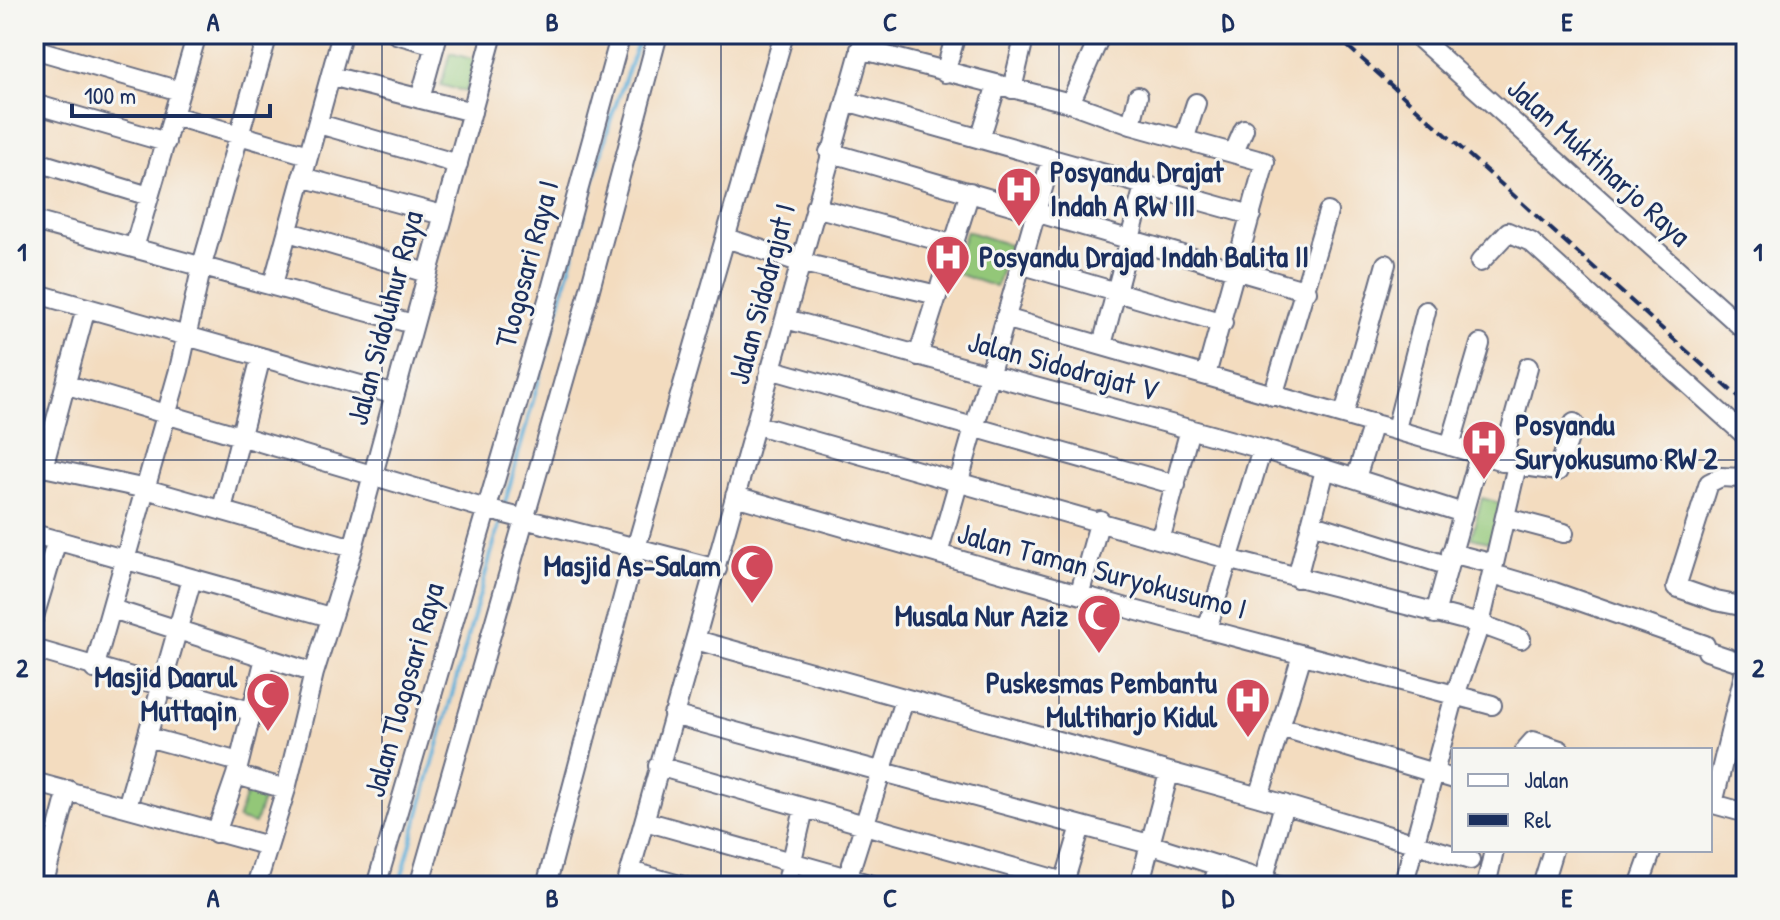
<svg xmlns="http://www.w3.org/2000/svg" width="1780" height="920" font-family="'Patrick Hand',sans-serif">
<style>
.green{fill:#93c778;stroke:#577b6b;stroke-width:2}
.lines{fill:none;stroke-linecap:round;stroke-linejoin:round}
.stream{stroke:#5eafd9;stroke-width:4}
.minor-casing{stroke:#676c80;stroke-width:22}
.minor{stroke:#fff;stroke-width:18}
.rail{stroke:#1b2f5e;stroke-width:4;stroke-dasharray:12 6;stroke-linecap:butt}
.grid{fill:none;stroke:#1b2f5e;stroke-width:2;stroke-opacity:0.55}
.labels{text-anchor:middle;stroke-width:6;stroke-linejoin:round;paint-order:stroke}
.street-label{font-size:30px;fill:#1b2f5e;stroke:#f6f6f2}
.poi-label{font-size:30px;font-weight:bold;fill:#1b2f5e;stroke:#f6f6f2;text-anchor:end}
.neatline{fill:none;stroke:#1b2f5e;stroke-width:3}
.grid-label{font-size:26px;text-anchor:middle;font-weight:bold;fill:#1b2f5e}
</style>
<rect width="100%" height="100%" fill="#f6f6f2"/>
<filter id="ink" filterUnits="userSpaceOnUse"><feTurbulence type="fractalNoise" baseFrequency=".0125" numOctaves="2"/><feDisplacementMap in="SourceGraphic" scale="16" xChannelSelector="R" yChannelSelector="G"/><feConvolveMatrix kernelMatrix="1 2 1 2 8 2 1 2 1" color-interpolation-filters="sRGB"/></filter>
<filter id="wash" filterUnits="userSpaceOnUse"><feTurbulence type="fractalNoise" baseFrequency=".006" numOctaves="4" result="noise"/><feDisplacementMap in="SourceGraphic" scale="32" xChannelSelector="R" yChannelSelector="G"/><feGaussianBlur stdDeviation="1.8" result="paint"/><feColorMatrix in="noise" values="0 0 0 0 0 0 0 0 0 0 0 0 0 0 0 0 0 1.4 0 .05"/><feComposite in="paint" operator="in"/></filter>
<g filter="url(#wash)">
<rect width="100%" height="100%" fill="#f3dcbf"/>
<!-- green -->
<path class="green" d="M450,53L475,60L466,92L441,85Z
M966,231L1010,245L996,287L952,272Z
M1482,498L1503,504L1493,543L1471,538Z
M247,791L264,796L255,824L238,819Z"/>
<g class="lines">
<!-- stream -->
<path class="stream" d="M503,510L611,118L641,34
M399,886L501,518"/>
</g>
</g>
<g filter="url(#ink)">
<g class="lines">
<!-- minor casing -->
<g class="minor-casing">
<path id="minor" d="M396,34L435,45
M1415,34L1746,331
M34,49L180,91
M860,49L1070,103L1131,125L1265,162L1206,375
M945,73L956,34
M331,76L472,112
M1012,89L1025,34
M420,99L438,34
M846,101L1251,215
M1070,103L1101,34
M34,104L166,142
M174,116L308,155
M319,124L458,164
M1131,125L1138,96
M1185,137L1196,103
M980,139L997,84
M829,152L1307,291
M1234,152L1244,129
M34,161L149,196
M302,177L442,215
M815,207L955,245
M34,221L413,324
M289,232L427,273
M726,238L799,262L937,295
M134,248L197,34
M1480,262L1508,232L1531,242L1746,436
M1020,264L1223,323
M273,284L342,34
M34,293L392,394
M1005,318L1517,465L1558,471L1574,423
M786,319L1262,449L1463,513
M1102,345L1144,186
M918,356L970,192
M770,369L1176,485
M68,385L486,509L717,569
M1273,396L1328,212
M1344,414L1386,264
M757,425L1228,559L1480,624L1521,639
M1396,429L1426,311
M1450,446L1480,344
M1502,462L1528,367
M34,465L146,489L353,548
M43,468L86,308
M1746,469L1741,478L1721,477L1709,483L1676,587L1716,601L1746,607
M1356,478L1373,423
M735,496L1134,610L1492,705
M222,509L261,357
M1507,518L1564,533
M1311,523L1446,565
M34,534L330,617
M1161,537L1190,429
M1451,553L1494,564
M938,554L1051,160
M1493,574L1554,592L1705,645L1707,651L1746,664
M1297,578L1325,470
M1080,592L1100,520
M112,609L314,673
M1435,614L1479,456
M34,617L57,540
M1207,629L1262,449
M696,640L1259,797L1470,860
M34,649L250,711
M94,669L179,370L202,265L268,34
M673,715L1149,844L1282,886
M1280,727L1454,779
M147,737L239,762
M1525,750L1533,741L1560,750
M658,766L1064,882
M236,775L286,789
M34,782L268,846
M1259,797L1302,655
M1710,803L1746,813
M1713,804L1746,666
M127,807L192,579
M645,821L876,886
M216,833L236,775L265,658
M630,871L683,886
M1263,881L1284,804
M43,886L68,790
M256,886L286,789L314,673L353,548L493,34
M376,886L550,293L621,34
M419,886L587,300L658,34
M546,886L636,548L784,34
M626,886L865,34
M786,886L804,809
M845,886L904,700
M1063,886L1081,826
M1139,886L1169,773
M1212,886L1219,865
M1403,886L1455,695L1480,624L1517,465
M1486,886L1494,850
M1542,886L1553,850
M1639,886L1652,850"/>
</g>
<!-- minor -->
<use href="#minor" class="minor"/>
<!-- rail -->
<path class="rail" d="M1334,34L1746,404"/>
</g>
</g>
<!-- grid -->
<path class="grid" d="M382,34V886M721,34V886M1059,34V886M1398,34V886M34,460H1746"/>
<!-- icons -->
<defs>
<g id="hospital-pin" transform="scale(2.3)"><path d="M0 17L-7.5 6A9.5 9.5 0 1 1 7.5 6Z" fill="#d1495b" stroke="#f6f6f2"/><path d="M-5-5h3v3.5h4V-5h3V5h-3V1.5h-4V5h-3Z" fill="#fff"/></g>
<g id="mosque-pin" transform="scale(2.3)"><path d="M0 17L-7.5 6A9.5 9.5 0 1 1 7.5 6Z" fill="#d1495b" stroke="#f6f6f2"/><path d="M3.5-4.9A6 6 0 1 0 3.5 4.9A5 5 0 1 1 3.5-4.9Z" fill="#fff"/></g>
</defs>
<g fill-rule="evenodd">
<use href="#hospital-pin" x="1019" y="189"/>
<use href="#hospital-pin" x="948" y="257"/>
<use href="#hospital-pin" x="1484" y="442"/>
<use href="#mosque-pin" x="752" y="566"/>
<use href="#mosque-pin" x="1099" y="616"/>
<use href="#mosque-pin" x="268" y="694"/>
<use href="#hospital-pin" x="1248" y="700"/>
</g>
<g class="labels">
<!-- street labels -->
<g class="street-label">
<text transform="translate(1599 162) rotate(42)" y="10">Jalan Muktiharjo Raya</text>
<text transform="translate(527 264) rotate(-75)" y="10">Tlogosari Raya I</text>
<text transform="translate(762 294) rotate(-75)" y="10">Jalan Sidodrajat I</text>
<text transform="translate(385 318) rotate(-75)" y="10">Jalan Sidoluhur Raya</text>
<text transform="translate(1063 366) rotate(15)" y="10">Jalan Sidodrajat V</text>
<text transform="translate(1102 571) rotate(15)" y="10">Jalan Taman Suryokusumo I</text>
<text transform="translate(404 690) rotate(-74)" y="10">Jalan Tlogosari Raya</text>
</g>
<!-- poi labels -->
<g class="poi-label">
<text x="1050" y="182" text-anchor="start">Posyandu Drajat<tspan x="1050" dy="34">Indah A RW III</tspan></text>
<text x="979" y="267" text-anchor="start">Posyandu Drajad Indah Balita II</text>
<text x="1515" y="435" text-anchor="start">Posyandu<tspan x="1515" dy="34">Suryokusumo RW 2</tspan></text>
<text x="721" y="576">Masjid As-Salam</text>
<text x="1068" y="626">Musala Nur Aziz</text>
<text x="237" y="687">Masjid Daarul<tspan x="237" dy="34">Muttaqin</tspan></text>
<text x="1217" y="693">Puskesmas Pembantu<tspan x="1217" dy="34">Multiharjo Kidul</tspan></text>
</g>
</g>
<!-- margin -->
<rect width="1780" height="920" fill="none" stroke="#f6f6f2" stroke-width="88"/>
<!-- legend -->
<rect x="1452" y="748" width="260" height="104" fill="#f6f6f2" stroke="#9ea6b7" stroke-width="2"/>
<rect x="1468" y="774" width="40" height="12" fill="#ffffff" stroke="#9ea6b7" stroke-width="2"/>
<text x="1524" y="788" font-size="24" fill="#1b2f5e">Jalan</text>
<rect x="1468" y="814" width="40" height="12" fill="#1b2f5e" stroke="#9ea6b7" stroke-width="2"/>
<text x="1524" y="828" font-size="24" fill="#1b2f5e">Rel</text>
<!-- scale -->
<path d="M72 104v12h198v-12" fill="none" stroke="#1b2f5e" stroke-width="4"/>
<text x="84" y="104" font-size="24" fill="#1b2f5e" stroke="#f6f6f2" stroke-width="6" paint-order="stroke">100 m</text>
<rect x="44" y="44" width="1692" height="832" class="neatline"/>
<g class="grid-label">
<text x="213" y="31">A</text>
<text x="552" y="31">B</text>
<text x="890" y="31">C</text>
<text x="1228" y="31">D</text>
<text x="1567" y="31">E</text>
<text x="22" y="261">1</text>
<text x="1758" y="261">1</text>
<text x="22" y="677">2</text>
<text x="1758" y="677">2</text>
<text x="213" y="907">A</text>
<text x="552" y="907">B</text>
<text x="890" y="907">C</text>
<text x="1228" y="907">D</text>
<text x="1567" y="907">E</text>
</g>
</svg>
